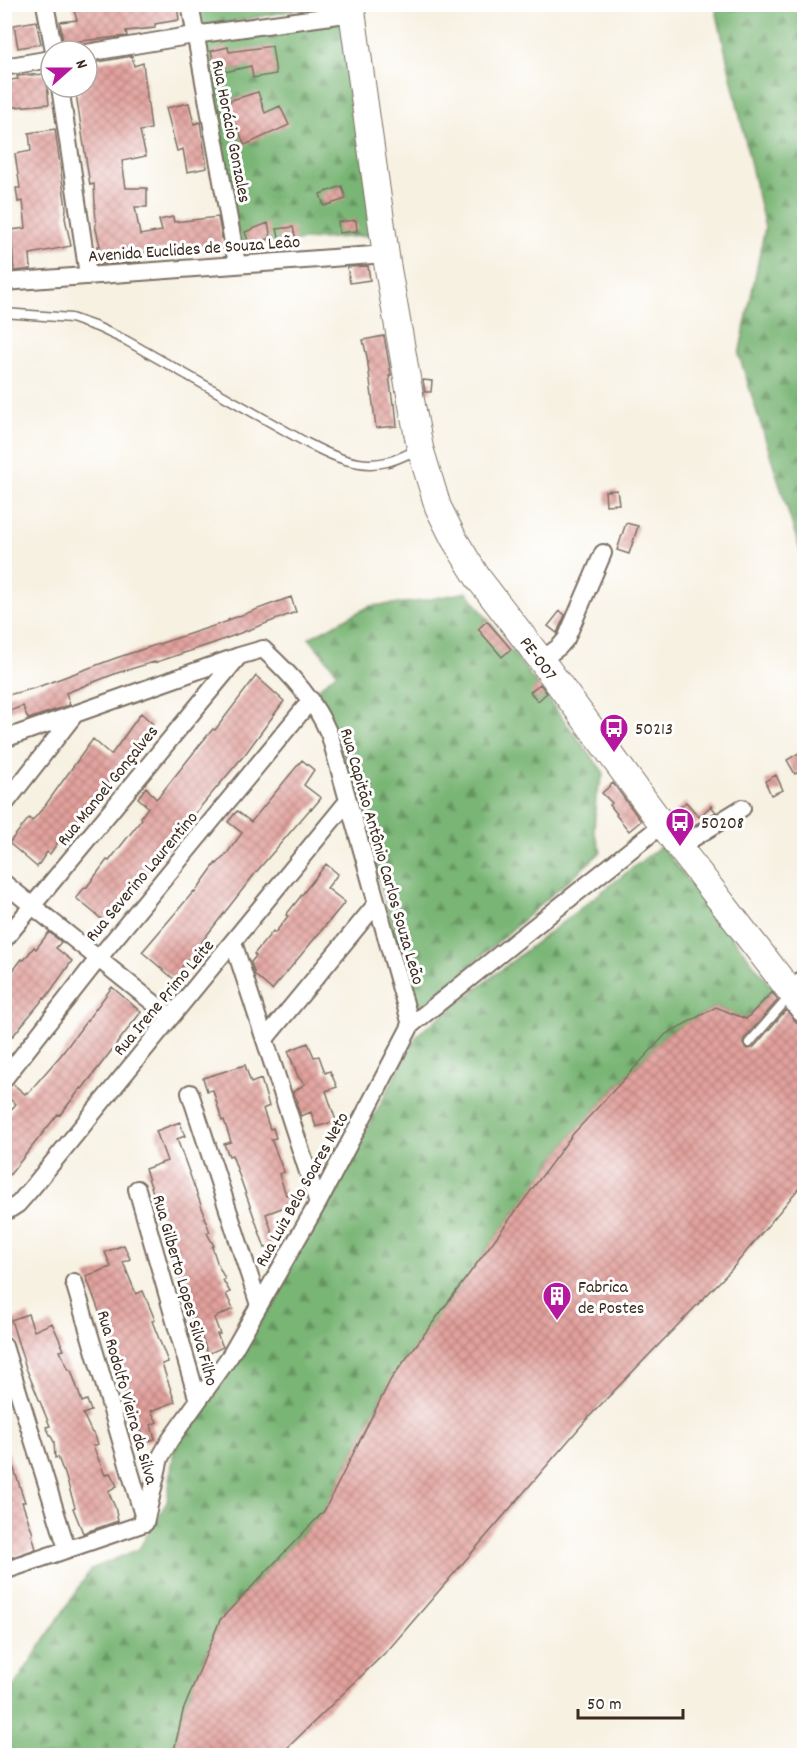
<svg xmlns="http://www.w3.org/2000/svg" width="809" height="1760" font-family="Dekko,sans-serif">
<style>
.forest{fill:url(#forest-firs);stroke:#5a7049;stroke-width:1.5}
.building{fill:url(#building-cross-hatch)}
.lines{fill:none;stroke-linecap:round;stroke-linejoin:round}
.lane-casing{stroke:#7d7063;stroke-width:11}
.street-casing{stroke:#7d7063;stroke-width:20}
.primary-casing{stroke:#7d7063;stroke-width:28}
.lane{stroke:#fff;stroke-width:8}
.street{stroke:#fff;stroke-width:16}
.primary{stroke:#fff;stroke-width:26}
.labels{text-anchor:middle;stroke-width:6;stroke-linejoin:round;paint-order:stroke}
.street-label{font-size:18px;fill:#3b2a1e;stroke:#fff}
.poi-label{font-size:18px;fill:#3b2a1e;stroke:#fff;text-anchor:start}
</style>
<defs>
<pattern id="forest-firs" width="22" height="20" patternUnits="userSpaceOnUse" patternTransform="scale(1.5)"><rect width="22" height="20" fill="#79b574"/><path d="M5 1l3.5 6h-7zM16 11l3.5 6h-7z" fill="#64935f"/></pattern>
<pattern id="building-cross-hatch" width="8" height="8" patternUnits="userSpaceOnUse" patternTransform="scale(1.5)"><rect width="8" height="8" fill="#e2a19d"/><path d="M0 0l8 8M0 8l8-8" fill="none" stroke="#b8837f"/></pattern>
</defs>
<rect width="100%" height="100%" fill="#fff"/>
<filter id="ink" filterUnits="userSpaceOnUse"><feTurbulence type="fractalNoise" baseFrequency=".0167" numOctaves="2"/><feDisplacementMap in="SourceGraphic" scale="12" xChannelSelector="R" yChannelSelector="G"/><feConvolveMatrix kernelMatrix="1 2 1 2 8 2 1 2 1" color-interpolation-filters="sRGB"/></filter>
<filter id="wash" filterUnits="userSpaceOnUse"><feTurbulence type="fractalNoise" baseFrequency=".008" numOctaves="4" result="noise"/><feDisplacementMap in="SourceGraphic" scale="24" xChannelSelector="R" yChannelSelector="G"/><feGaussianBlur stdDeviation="1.35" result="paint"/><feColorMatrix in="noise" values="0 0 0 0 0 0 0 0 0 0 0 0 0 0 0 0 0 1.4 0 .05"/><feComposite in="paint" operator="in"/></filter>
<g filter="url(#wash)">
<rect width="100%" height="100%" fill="#f7f1e2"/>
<!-- forest -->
<path class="forest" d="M196,4L320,5L200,28Z
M715,5H804V562L739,355L765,228Z
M345,21L373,235L240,245L203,42Z
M467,592L604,773L596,796L594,831L601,852L415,1014L371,849L347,766L318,689L337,672L309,638L370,606L415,602Z
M661,846L774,990L746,1019L716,1007L666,1034L573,1134L390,1381L324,1511L220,1620L183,1711L173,1755L5,1756V1700L91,1569L139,1549L167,1502L174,1450L211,1399L318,1219L418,1034Z"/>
<g id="blocks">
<!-- building -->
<path class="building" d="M72,4H177L179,20L155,24V28L126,31L127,36L63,43L60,22L77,20Z
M36,21L41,44L18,48L14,25Z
M272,46L276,74L253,78L251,66L216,74L211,51L228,47L229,52Z
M132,56L134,66L143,63L151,129L140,131L146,156L122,161L126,188H147V207H135L140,235L162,231L159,220L173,217L174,222L218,217L224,248L194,250V245L166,251L165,249L140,253V262L100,264L97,246H100L95,225H96L94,184L90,185L76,94H80L78,87H87V64Z
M46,74L49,104L4,108V81L18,79L17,76Z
M258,92L265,113L280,106L289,125L245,145L225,102Z
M189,103L194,124L200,122L207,168L187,172L183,149L177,151L166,108Z
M55,129L66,208L65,218L71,246L30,254L31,269L14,271L11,230L26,228L23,201L18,202L16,188H20L15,154L31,151L29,133Z
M342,186L346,199L324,206L320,194Z
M356,220L357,231L339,233L338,222Z
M268,223L271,238L250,246L245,232Z
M293,227L296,240L281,244L277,229Z
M368,266L370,280L350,283L347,267Z
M384,336L391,375L389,376L393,404H395L397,426L376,428L367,357L363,340Z
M423,380L432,381L431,392H425Z
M617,490L619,504L606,505L605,491Z
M626,523L638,526L629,554L617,550Z
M291,597L296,612L214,643L154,663V662L117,673L66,693L70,705L28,719L23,706L4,713V696L35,688L116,658L229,621L228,620Z
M560,611L565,615L557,633L548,626Z
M487,621L511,649L502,657L478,629Z
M256,676L284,701L246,753L181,830L161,857L159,856L139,881L138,880L127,894L126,893L105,922L76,898L85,887L86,888L107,860L109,861L142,819L141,817L148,807L138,798L146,787L156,799L160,795L202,742L213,729L215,730Z
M540,684L547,693L538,701L530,692Z
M141,713L153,724L146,734L115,775L113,774L85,815L81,812L63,841L60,839L50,854L47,852L37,867L9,843L29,818L32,821L44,807L93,739L111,755Z
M804,750V769L795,774L787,760Z
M302,760L314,770L304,785L321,798L312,809L311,808L257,871L182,967L184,969L175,980L142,952L194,891L195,892L216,863L217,864L228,852L242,833L228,822L237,811L251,822Z
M776,775L783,790L771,795L765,781Z
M613,783L641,821L629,831L616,815L617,814L610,805L612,803L602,793Z
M686,802L699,817L711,806L716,812L693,826L676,811Z
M326,864L338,874L327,888L345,902L272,990L255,975L251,962L256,956L254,954L273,931L275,933L288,916L286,915Z
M49,932L61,942L56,948L72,961L45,999L44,998L12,1037L4,1032V982L22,959L24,960L34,947L36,949Z
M112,987L141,1012L82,1089L81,1088L60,1115L58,1114L4,1182V1119L16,1104L4,1095V1092L13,1084L25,1094L27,1092L28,1093L61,1055Z
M772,992L778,1000L744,1039L743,1044L747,1049L753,1048L786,1010L804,1031V1182L731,1270L587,1419L389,1649L280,1755H173L183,1711L220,1620L324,1511L391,1379L573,1134L666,1034L716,1007L746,1019Z
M308,1043L314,1057L319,1056L325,1073L330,1071L337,1087L326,1091L336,1121L316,1127L311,1112L301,1116L296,1103L298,1102L293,1092L305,1084L298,1077L288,1051Z
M245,1065L251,1083L261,1079L269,1106L263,1109L270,1129L273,1128L276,1138L271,1139L284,1172L279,1174L286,1195L292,1193L295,1203L266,1214L276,1244L265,1248L232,1155L229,1156L224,1144L231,1142L224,1120L222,1121L213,1090L207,1091L203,1078Z
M180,1122L185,1136L177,1139L205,1216L204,1217L210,1232L207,1233L214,1246L212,1247L218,1265L225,1279L223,1280L230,1292L226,1294L233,1309L214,1318L220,1334H217L223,1347L208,1354L174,1264H176L159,1217L161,1216L145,1169L167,1161L156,1131Z
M124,1245L130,1259L123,1262L136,1294L143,1291L155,1320L152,1321L168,1362L162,1364L175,1402L151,1411L157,1422L151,1425L155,1439L145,1442L141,1430L136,1432L129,1416L125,1418L121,1405L128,1402L100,1314L86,1276L111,1267L105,1252Z
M28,1314L34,1331L52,1323L64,1350L60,1351L69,1370H71L82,1402L87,1400L91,1411L83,1414L92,1433H94L98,1444L93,1446L105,1475L110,1473L117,1486L108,1491L115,1507L118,1521L83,1533L73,1508L75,1507L64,1471H63L58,1457L55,1458L54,1442L46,1427L50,1426L26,1368L11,1320Z
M4,1451H8L25,1502H22L33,1534L32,1535L36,1549L4,1560Z"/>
</g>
</g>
<g filter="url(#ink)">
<use href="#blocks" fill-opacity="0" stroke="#7d7063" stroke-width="1.5"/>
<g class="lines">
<!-- lane casing -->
<g class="lane-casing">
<path id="lane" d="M4,313L71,318L97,327L127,341L307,443C332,456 358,469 387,462C397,460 407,454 417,450
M749,1043L790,996"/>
</g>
<!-- street casing -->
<g class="street-casing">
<path id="street" d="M45,4L54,51
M190,4L237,264
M87,53L194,35L353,13
M4,67L51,59
M60,87L88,275
M4,282L386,254
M541,660L559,647L566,639L603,553
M4,739L239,656L263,649C291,675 315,700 330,736L411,1025
M4,805L75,714
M679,847L742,808
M4,883L171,1017
M4,940L239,656
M233,942L318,1203
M792,993L804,978
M265,1039L377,903
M4,1079L98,959L311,700
M190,1093L259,1305
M137,1189L198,1401
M4,1213L18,1204L32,1188L171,1017L347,802
M74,1282L145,1522
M4,1346L67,1549
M4,1571L145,1523L160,1458L170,1440L230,1356L318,1203L411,1025L663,824"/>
</g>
<!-- primary casing -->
<g class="primary-casing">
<path id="primary" d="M351,4L387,263L408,384L420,448L438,507L454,539L478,578L541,660L679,847L804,1009"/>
</g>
<!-- lane -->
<use href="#lane" class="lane"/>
<!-- street -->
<use href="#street" class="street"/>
<!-- primary -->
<use href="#primary" class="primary"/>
</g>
</g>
<!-- icons -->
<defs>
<g id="bus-pin" transform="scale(1.5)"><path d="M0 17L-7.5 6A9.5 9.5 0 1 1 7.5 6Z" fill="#b5179e" stroke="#fff"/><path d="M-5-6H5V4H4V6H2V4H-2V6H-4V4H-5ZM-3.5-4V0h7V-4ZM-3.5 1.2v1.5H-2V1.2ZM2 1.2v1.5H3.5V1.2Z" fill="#fff"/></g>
<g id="building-pin" transform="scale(1.5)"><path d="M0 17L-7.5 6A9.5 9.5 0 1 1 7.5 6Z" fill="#b5179e" stroke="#fff"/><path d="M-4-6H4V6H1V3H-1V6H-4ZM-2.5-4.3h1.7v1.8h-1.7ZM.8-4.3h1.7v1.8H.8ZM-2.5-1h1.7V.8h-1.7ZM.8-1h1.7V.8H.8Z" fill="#fff"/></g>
</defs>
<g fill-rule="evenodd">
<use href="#bus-pin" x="614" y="728"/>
<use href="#bus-pin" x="680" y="822"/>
<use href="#building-pin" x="557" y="1296"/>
</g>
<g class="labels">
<!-- street labels -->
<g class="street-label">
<text transform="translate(232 131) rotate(79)" y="6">Rua Horácio Gonzales</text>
<text transform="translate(194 248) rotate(-4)" y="6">Avenida Euclides de Souza Leão</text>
<text transform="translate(539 658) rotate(53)" y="6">PE-007</text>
<text transform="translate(107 785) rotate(-51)" y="6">Rua Manoel Gonçalves</text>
<text transform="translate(383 856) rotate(74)" y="6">Rua Capitão Antônio Carlos Souza Leão</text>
<text transform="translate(141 876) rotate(-50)" y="6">Rua Severino Laurentino</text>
<text transform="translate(163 997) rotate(-50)" y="6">Rua Irene Primo Leite</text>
<text transform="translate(301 1189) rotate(-61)" y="6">Rua Luiz Belo Soares Neto</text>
<text transform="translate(186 1290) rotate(74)" y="6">Rua Gilberto Lopes Silva Filho</text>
<text transform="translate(128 1397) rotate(74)" y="6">Rua Rodolfo Vieira da Silva</text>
</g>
<!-- poi labels -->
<g class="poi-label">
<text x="635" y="734">50213</text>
<text x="701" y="828">50208</text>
<text x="578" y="1292">Fabrica<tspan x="578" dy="21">de Postes</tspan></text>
</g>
</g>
<!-- margin -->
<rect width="809" height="1760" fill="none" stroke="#fff" stroke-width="24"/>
<!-- north arrow -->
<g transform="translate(69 69) rotate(69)"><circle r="28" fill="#ffffff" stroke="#b1aaa5" stroke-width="1.5"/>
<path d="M0-4.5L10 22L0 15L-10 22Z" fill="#b5179e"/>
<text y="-9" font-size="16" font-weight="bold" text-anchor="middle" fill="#3b2a1e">N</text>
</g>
<!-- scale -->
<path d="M578 1709v9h105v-9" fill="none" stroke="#3b2a1e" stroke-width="3"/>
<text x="587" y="1709" font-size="18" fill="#3b2a1e" stroke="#ffffff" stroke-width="4.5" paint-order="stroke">50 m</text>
</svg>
